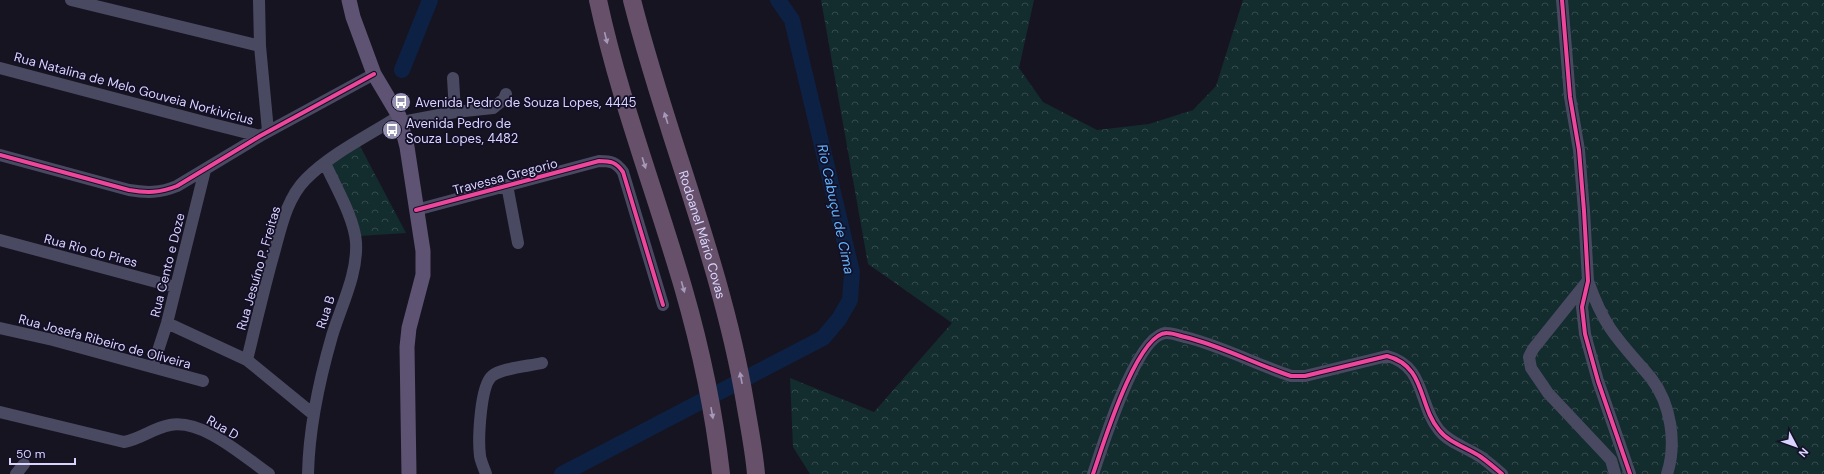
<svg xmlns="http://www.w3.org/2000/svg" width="1824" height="474" font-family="'DM Sans',sans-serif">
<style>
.forest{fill:url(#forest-crowns)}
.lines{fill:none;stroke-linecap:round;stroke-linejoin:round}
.river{stroke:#0d2144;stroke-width:16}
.minor{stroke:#4a4962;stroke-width:12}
.major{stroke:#5e5373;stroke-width:15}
.highway{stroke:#67516a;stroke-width:18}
.cycleway-casing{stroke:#130f26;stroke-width:6}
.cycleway{stroke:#ed469a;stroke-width:4}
.oneway{fill:#a699bc}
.labels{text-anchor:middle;stroke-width:3.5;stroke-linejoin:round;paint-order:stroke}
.street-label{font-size:13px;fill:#d9d4ff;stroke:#130f26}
.poi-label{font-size:13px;fill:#d9d4ff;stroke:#130f26;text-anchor:start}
.water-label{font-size:14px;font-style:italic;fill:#62b6ff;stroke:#130f26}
</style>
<defs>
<pattern id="forest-crowns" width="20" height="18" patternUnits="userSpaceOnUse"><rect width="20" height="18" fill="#132c2d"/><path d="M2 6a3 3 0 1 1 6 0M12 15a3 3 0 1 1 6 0" fill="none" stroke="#354a4c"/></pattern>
</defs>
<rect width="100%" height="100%" fill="#161421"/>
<!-- forest -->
<path class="forest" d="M821,0H1034L1019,68L1043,102L1097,130L1149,124L1193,110L1216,86L1243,0H1824V474H810L793,447L790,378L874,412L952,323L868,264Z
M360,146L406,233L360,236L331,165Z"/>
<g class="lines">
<!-- river -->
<path class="river" d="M402,70L430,0
M562,474L823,338L839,319L850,300L852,272L792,20L778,0"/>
<!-- minor -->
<path class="minor" d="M71,0L260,46
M259,0L260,46L268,131
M1562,0L1570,97L1579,150L1584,211L1588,281L1582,307L1585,334L1598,381L1630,474
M0,68L208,123L260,136
M453,78L455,112
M402,122L455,112L493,108L504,99L506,94
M0,155L129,190C147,193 160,193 177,186L260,136L374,74
M507,185L518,243
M416,210L599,161C611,161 616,162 623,172L663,305
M0,240L175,287
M1588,281C1594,298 1600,313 1610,328C1622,346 1637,361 1651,378C1671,404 1677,443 1667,474
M1586,283L1533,349L1529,357L1531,368L1548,393L1611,460L1615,474
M167,323L247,360L313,414
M0,328L53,340L203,381
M247,360C255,327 263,293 272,260C280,233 285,200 306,179C332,153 368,136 399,116
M153,366L167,323L205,170
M0,412L124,442C141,439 153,428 170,425C203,419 243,456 269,474
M16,474L24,464
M308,474C309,427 319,381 332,336C341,306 358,274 356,242C354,217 335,186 325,163
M486,474C484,468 481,462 480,456C478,440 480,386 492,376C501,368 530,366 542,363
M1093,474C1102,448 1137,332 1167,333C1173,333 1180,336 1185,337C1222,346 1255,364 1291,376H1305L1387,356C1426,366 1418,405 1439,430C1449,443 1468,448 1481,457C1488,462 1495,468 1502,474"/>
<!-- major -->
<path class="major" d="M349,0L353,17L374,74L399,116L407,147L423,251V275L409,328L407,347L409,474"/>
<!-- highway -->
<g class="highway">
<path d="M598,0C619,98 655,191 683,287C701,349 714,411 721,474"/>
<path id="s1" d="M632,0C666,135 722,265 745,402C749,426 754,450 756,474"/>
</g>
<!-- cycleway casing -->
<g class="cycleway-casing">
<path id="cycleway" d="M1562,0L1570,97L1579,150L1584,211L1588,281L1582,307L1585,334L1598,381L1630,474
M0,155L129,190C147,193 160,193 177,186L260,136L374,74
M416,210L599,161C611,161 616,162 623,172L663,305
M1093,474C1102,448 1137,332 1167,333C1173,333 1180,336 1185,337C1222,346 1255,364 1291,376H1305L1387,356C1426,366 1418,405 1439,430C1449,443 1468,448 1481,457C1488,462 1495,468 1502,474"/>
</g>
<!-- cycleway -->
<use href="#cycleway" class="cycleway"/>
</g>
<!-- one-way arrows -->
<defs><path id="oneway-solid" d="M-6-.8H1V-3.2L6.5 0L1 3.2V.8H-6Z"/></defs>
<g class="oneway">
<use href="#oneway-solid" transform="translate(606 38) rotate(76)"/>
<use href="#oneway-solid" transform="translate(666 118) rotate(-108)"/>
<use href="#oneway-solid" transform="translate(644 163) rotate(73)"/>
<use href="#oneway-solid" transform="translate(683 287) rotate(74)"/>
<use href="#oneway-solid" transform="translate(741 378) rotate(-101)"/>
<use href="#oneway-solid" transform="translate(712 413) rotate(80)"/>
</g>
<!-- icons -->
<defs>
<g id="bus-disc" transform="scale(1)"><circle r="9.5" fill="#9591b1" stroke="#130f26"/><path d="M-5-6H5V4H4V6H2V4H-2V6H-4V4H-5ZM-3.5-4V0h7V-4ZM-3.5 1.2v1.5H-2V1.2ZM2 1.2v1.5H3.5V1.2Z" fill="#fff"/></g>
</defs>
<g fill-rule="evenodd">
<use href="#bus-disc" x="401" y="102"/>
<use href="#bus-disc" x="392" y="130"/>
</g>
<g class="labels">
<!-- street labels -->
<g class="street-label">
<text transform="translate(134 88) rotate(15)" y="5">Rua Natalina de Melo Gouveia Norkivicius</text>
<text transform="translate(505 176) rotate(-15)" y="5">Travessa Gregorio</text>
<text dy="5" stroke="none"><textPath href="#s1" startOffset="245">Rodoanel Mário Covas</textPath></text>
<text transform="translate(91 250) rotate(15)" y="5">Rua Rio do Pires</text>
<text transform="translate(167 265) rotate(-76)" y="5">Rua Cento e Doze</text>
<text transform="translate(258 268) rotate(-74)" y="5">Rua Jesuíno P. Freitas</text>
<text transform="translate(325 312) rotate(-72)" y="5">Rua B</text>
<text transform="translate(105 341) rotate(15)" y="5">Rua Josefa Ribeiro de Oliveira</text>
<text transform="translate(223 427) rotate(30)" y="5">Rua D</text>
</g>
<!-- poi labels -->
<g class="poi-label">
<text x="415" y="107">Avenida Pedro de Souza Lopes, 4445</text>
<text x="406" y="128">Avenida Pedro de<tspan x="406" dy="15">Souza Lopes, 4482</tspan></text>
</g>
<!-- water labels -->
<g class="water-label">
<text transform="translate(836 209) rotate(78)" y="5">Rio Cabuçu de Cima</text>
</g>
</g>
<!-- north arrow -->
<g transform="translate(1796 446) rotate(131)" stroke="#130f26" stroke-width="3" paint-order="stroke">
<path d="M0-3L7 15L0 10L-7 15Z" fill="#d9d4ff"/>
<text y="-6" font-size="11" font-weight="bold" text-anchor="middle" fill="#d9d4ff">N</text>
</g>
<!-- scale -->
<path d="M10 458v6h65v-6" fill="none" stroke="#d9d4ff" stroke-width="2"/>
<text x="16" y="458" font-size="12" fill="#d9d4ff" stroke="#130f26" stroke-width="3" paint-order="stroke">50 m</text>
</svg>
